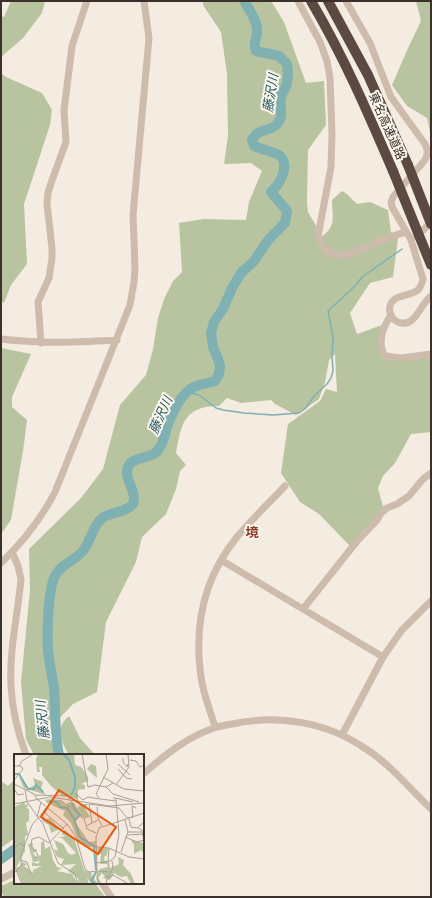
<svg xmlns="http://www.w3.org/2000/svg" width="432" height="898" font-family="Inter,'Noto Sans JP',sans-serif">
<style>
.green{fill:#b8c4a0}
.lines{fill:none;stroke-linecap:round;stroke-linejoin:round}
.stream{stroke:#7fb0b2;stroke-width:1.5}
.river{stroke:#7fb0b2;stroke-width:10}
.minor{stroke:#cdbbac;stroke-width:7}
.highway{stroke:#5c4a42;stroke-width:10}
.highway-bridge{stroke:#5c4a42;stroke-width:10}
.labels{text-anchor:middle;stroke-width:4;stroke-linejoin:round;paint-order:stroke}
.street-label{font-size:12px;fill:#3b302b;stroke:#fbf5ee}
.water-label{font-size:13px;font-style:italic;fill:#1f5a5e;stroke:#fbf5ee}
.neighbourhood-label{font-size:13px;font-weight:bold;fill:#8c3b22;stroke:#fbf5ee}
.inset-river{fill:none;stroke:#7fb0b2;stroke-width:2}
.inset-road{fill:none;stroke:#aaa098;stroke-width:1}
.view{fill:#e8590c;fill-opacity:0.15;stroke:#e8590c;stroke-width:2}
.inset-edge{fill:none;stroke:#3b302b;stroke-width:2}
</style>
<rect width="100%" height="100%" fill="#f4ebe1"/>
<!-- green -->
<path class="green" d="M11,1H45L42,13L23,38L1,57V16L4,17Z
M203,1H271L284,22L306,83L324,81L326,125L308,150L307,202L308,212L322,236C337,226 332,216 332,200L342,191L347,194L357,204L370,202L388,210L391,232L398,238L393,277L370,283L350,313L357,334L382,325L379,348L383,359L431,357V432L411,434L395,463L383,476L378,488L384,510L350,546L319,514L300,502L281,473L288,424L320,401L326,389L337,392L335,354L329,360L325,382L319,399L296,415L275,404L271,400L241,403L227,398L219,406C184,406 181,424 176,453L186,465L180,471L176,489L166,514L142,537L136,562L106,622L97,692L73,704L50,728L55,755H34L26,739L21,682L30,590L29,549L81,498L103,469L120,405L146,375L153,349L158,318L164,299L173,281L182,272L179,223L204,219L246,220L249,202L262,171L251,163L224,164L228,136L227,74L221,32L203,5Z
M416,1H431V137L427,118L407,106L392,85L409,46L421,21Z
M1,73L6,77L42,93L52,110L50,125L24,204L27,264L11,285L4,303L1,301Z
M1,348L31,354L12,397V407L27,420L23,451L11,520L1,534Z
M69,716L80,738L95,755H69C60,740 55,728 69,716Z
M15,779V838L1,848V781L8,786Z
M15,880V883H95L105,897H4L1,890V886Z"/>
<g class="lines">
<!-- stream -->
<path class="stream" d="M188,392L199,395L216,408L223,410L244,413L273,415L299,413L306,408L314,396L327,384L331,378L333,371L332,355L333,337L328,311L355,286L362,277L402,249"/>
<!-- river -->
<path class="river" d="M59,755C54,733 56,710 54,688C52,675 49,662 48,649C47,633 48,589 55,576C61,564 74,561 82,552C90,543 92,529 100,520C109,511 124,514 133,504C137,491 126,482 127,471C129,454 151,461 158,450C163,444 165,435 167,427C172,413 180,394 194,387C200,384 208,383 215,381L219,374L220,366L218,359L213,347L211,333L214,322L223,309L232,288L241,273L254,261L269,239L285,223L287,211L271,192C280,184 291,165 279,155C274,152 260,149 254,146L252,140C259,127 268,133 277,124C285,117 279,106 281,97C282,93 285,89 286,86C289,79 288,71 287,64L279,56L256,51C252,41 258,39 257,30C257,20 249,9 244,1
M1,859L15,849"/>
<!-- minor -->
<path class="minor" d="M298,1L320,42L327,61L330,78L332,134L331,167L318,236C330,267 351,253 374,244C384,239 395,235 406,232
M346,1L370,43L391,97L425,144C428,150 428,154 425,160L393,197L391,202L392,207L411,240L423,279C422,283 421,287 418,290C412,295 401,295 395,299C385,306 390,321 401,323C416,326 421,303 431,296
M416,236L431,223
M391,315C383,327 377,343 385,356L401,358L431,354
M1,339C41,344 77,342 117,340
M41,343L38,302L49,278L52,258V248L47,204L48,193L51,183L66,142L64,110L72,46L87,1
M12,552L18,566L21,579C18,614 9,650 11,686C12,709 18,733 26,755
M221,560L383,657
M1,563C23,542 41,519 55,492L130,305L134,282L135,267L133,215L149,38L144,1
M303,609L358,540L377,520L381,513L387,508L397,504L409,496L423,479L431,473
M215,727C211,713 205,698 202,683C193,630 202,580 237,537C252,519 269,503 285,486
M342,735L383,657L402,630L431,601
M143,774C165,755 187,737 214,728C220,726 226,725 232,724C279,714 327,722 366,749C391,765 410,789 431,809
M1,879L15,872
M102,883L111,897"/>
<!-- highway -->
<path class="highway" d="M311,1C343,55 368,113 393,171
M328,1L368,75L408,165"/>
<!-- highway-bridge -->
<path class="highway-bridge" d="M408,165L431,224
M393,171L431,265"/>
</g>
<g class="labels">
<!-- street labels -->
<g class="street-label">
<text transform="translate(387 126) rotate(66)" y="4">東名高速道路</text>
</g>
<!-- water labels -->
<g class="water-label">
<text transform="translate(270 93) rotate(-81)" y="5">藤沢川</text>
<text transform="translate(160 415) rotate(-66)" y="5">藤沢川</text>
<text transform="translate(42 720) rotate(-96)" y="5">藤沢川</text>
</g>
<!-- neighbourhood labels -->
<g class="neighbourhood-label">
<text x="252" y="537">境</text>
</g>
</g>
<!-- overview -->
<g transform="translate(14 754)">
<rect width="130" height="130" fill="#f4ebe1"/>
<path d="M24,0H60L61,11L67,13L74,23V27L67,30L71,31V35L64,36V45L49,42L37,32L28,21V13H25L26,18H23L22,5ZM77,10L82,12L83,24L73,15ZM5,23L15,34L21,31L19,24L29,28L27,34L32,41L10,34ZM35,45L46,46L53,52V49L59,48L63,54L68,50H74L71,55L76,63L69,65L65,62L61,68L75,88L82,87V95L80,91L75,89L79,91L75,92L63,84L57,69L49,61L51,57L33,49L31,46ZM10,48L12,52L14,49V52L12,54L15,55V67L12,69L14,81L11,82V97L2,114L7,112L8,108L13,110L5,117L0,116V53ZM29,60L31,66L36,64L46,75L37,79L35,71L28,67ZM51,76L60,84L70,116L78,119L77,123L82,119L80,125L84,130H78L73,124L75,130H65L64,124L54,117L62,110L47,111L50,105L43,103L40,95L44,97L40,86L49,90L54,99L58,101L62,99L48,84H43L52,82L47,80ZM30,86L31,95L36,92L39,106L43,113L48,114L43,117L58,120L64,130L8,129L4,119L12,113L19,119V116L28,112H18V108L24,110L26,107L19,108L14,90L19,89L18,94L24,96L19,99L22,103L27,101V89ZM117,86L129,89L130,99L127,96L120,100V91ZM84,93L94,94L93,101L90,103L91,108H95L96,114L105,110L104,103L110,106L109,111L117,120L121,130H117L113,122L107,123L100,119L96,126L88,124L91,123L88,119L84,124L88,130H85L82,124L86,115L94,113L93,110H86L87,100H83Z" fill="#b8c4a0"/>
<path class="inset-river" d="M49,0L55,6L61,23V33L57,41M0,20H5L14,35H20L22,31L29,38M35,47L43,48L46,53L53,54L60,65L66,83L80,92L82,116M59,49L60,55L66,61L60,67M82,130L77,127L82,118"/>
<path class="inset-road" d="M68,0L74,33L81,31L92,33L99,29M92,0L94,15L82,40L86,45L102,47M109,4V8L113,13L114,10M116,6L122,7L126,13L130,11M104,10L116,21M0,12H7L9,15L1,25M5,12L8,7L19,0M104,15L112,24L118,25M89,23L110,35L130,37M0,30L20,40M102,31L115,13L114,0M92,33L99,40L125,48M0,35L4,41L10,40M11,35L13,48L29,70L44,109L61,120L64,130M19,39L24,46L53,70L62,83L71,115L75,118L83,117L82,83L85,74L130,59M21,41L54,42L56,47M101,44L119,48M46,46L56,53L58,47M64,48L61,39L69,46L74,43L85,45M0,50L36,43L96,52L130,49M75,50L105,54L113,64L119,63L118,52L122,54M75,50L78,69M83,53L84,64L88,72M32,54L30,56L32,60L50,75M23,63L27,48M70,65L73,75L82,79M115,65L117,73L123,74L130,68M72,72L84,66M124,74L128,76L130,88M114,78H128M113,81L130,80M111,83L123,88L130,86M63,85L75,92L95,94L115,103L130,105M0,90L1,94L5,90L8,89L9,92L11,90M107,98L114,78L111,66M21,105L24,101L17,91L18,85L25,83L35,89L53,70M6,106L13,108L17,120M94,108L95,94M82,109L96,107L101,103L105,80L102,46L99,43M0,118L4,117H2L7,112V101L18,71L30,57M91,123L95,122L99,114L98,107M8,130L3,119L11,113M84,130L83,117L95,118M92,130L93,125L99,121L113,129"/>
<path class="view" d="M45,36L102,73L84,100L27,63Z"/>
<rect width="130" height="130" class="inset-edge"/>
</g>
<!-- border -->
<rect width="432" height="898" fill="none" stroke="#3b302b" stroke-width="4"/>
</svg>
